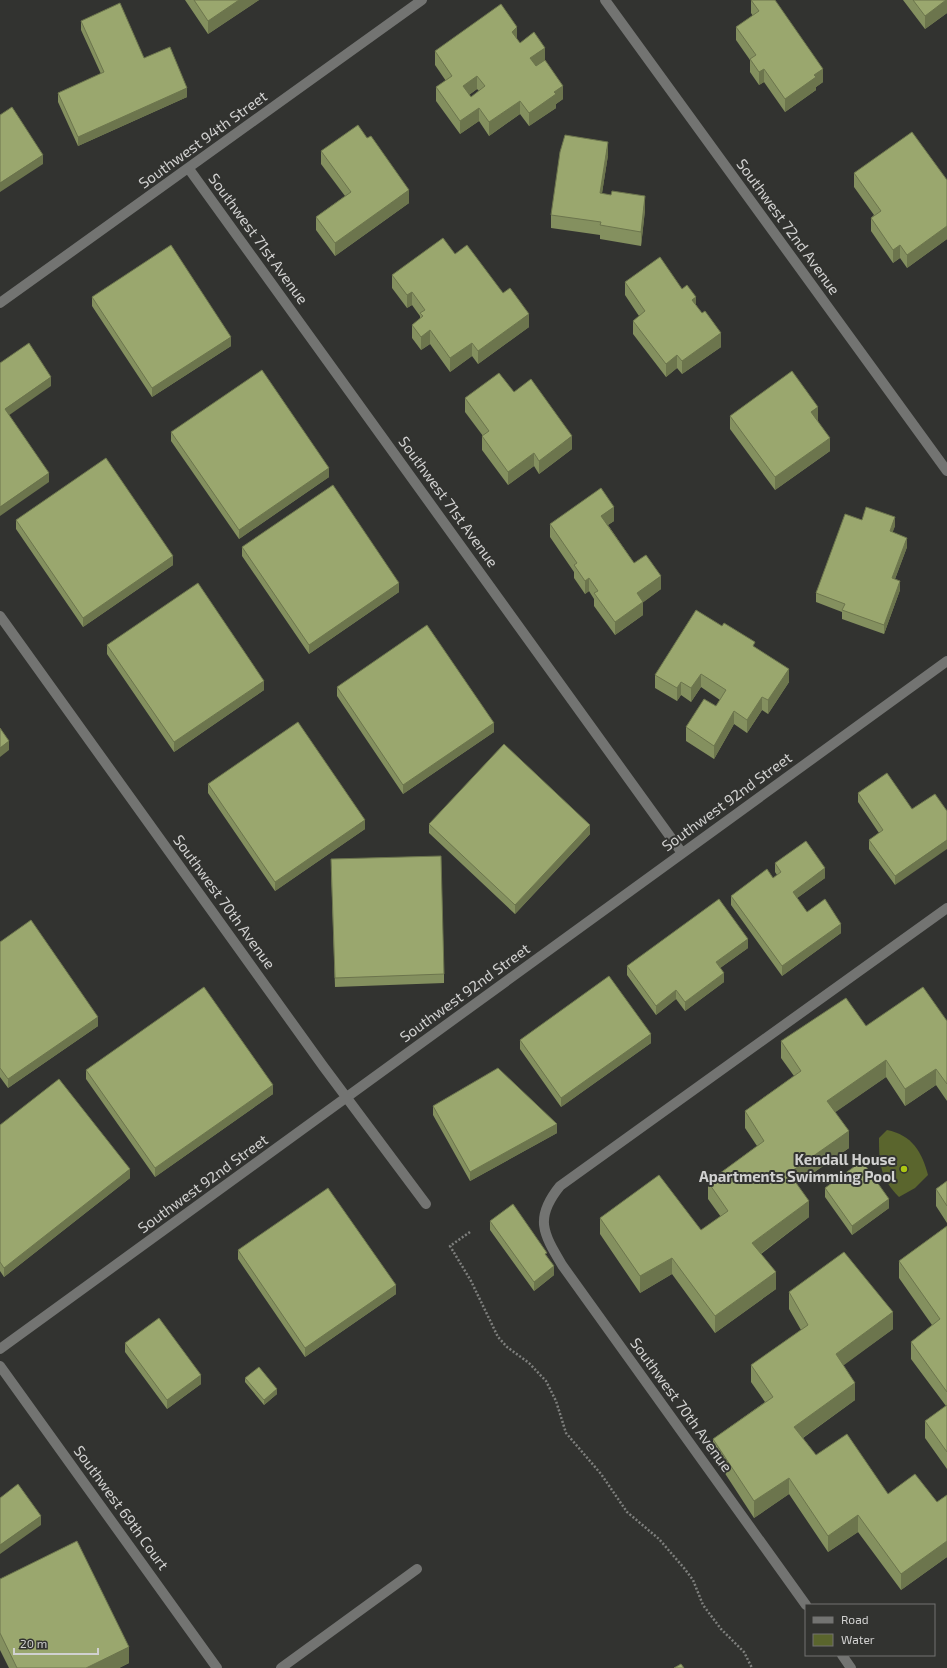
<svg xmlns="http://www.w3.org/2000/svg" width="947" height="1668" font-family="'Exo 2',sans-serif">
<style>
.water{fill:#5a652d}
.lines{fill:none;stroke-linecap:round;stroke-linejoin:round}
.path{stroke:#7f807e;stroke-width:2.5;stroke-dasharray:2 2;stroke-linecap:butt}
.minor{stroke:#737472;stroke-width:10}
.wall{fill:#84905f;fill-rule:evenodd}
.shaded-wall{fill:#6c754d}
.building{fill:#9aa76e;stroke:#6c754d;fill-rule:evenodd}
.poi-dot{fill:#acc612;stroke:#323330;stroke-width:1.5}
.labels{text-anchor:middle;stroke-width:4;stroke-linejoin:round;paint-order:stroke}
.street-label{font-size:15px;fill:#d1d1d0;stroke:#323330}
.poi-label{font-size:15px;font-weight:bold;fill:#d1d1d0;stroke:#323330;text-anchor:end}
</style>
<rect width="100%" height="100%" fill="#323330"/>
<!-- water -->
<path class="water" d="M887,1130C912,1135 922,1152 928,1175L915,1188L899,1197C880,1178 879,1163 879,1138Z"/>
<g class="lines">
<!-- path -->
<path class="path" d="M470,1232L450,1246L471,1281L498,1337L507,1347L529,1363L546,1381L556,1401L566,1433L601,1474L627,1512L659,1539L684,1568L693,1580L703,1605L721,1629L744,1652L752,1668"/>
<!-- minor -->
<path class="minor" d="M605,0L947,471
M189,169L682,853
M0,303L422,0
M0,616L323,1066L426,1204
M0,1349L947,661
M0,1366L217,1668
M806,1605L562,1265C543,1233 534,1218 560,1186L947,908
M842,1655L851,1668
M281,1668L417,1569"/>
</g>
<!-- wall -->
<path class="wall" d="M185,0H259L208,34Z
M751,0L823,82L816,87V90L785,112L764,82L759,85L750,72V60L736,40V27L753,16L751,13Z
M903,0H947V13L925,29Z
M81,21L144,58L187,97L78,146L58,102V93L101,74L81,30Z
M517,40L520,43L545,61L563,99L556,104V108L529,126L520,114L489,136L479,121L460,134L436,101V87L446,81L435,65V51ZM477,89L479,91L471,97L469,95Z
M321,151L409,203L335,256L316,230V217L345,196L321,164Z
M608,155L602,193L645,210L641,246L600,239V235L551,228V215Z
M854,173L947,180V239L907,268L900,258L893,263L871,231V218L874,215L854,187Z
M455,254L503,293L529,327L478,364L472,356L450,372L430,344L421,350L412,338V325L420,319V316L412,305L407,308L392,288V275Z
M625,282L682,289L696,305L721,347L682,374L677,368L666,377L633,334V321L639,316L625,295Z
M92,297L231,346L152,397L92,306Z
M514,392L572,449L539,474L534,466L508,485L482,450V436H483L465,412V398Z
M730,416L818,420V421L830,451L775,490L730,429Z
M171,432L329,477L239,539L171,441Z
M16,520L173,565L83,627L16,529Z
M862,520L895,526L892,532L907,547L895,579L900,590L884,634L842,619V612L816,602V593Z
M614,521L608,525L634,563L661,589L643,602V615L615,635L594,606V599L589,591L585,594L574,578V572L550,537V524Z
M242,547L399,592L309,654L242,556Z
M107,645L264,690L174,752L107,654Z
M755,647L789,682L768,714L762,710L747,733L734,724L714,759L686,741V727L716,706L720,700L701,687L691,702L681,695L677,701L655,688V675Z
M337,687L494,732L403,794L337,696Z
M208,784L365,829L275,891L208,793Z
M858,793L912,809L895,885L869,849V840L879,833L858,802Z
M429,824L590,834L515,914L429,833Z
M775,863L825,878L797,898L807,912L841,933L782,976L731,905V896L773,878L777,875L775,872Z
M331,868L444,974V983L335,987Z
M0,942L98,1026L8,1088L0,1077Z
M748,948L720,968L724,982L685,1011L676,999L656,1015L627,975V966Z
M947,1021V1101L936,1085L905,1106L886,1077L835,1112L849,1148L797,1184L809,1217L761,1254L776,1289L715,1333L672,1274L640,1293L600,1234V1218L701,1230L721,1217L708,1199V1182L757,1146L745,1128V1111L794,1076L781,1058V1041L866,1026Z
M520,1040L651,1043L561,1107L520,1049Z
M86,1070L273,1094L155,1177L86,1079Z
M433,1106L557,1133L470,1181L433,1115Z
M0,1125L130,1178L4,1277L0,1271Z
M947,1181V1223L936,1206V1189Z
M825,1188L889,1208L852,1235L825,1197Z
M490,1221L547,1256L554,1275L534,1291L490,1230Z
M947,1226V1469L925,1438V1421L946,1406L911,1359V1342L932,1325L899,1278V1261Z
M238,1250L396,1294L305,1357L238,1259Z
M789,1292L893,1329L843,1365L855,1400L803,1438L816,1455L888,1494L937,1502L947,1495V1557L901,1590L858,1532L828,1552L789,1494L754,1518L713,1455V1439L765,1402L751,1382V1365L801,1330L789,1309Z
M125,1343L201,1384L167,1409L125,1352Z
M245,1378L277,1394L264,1405L245,1382Z
M0,1579L129,1663L119,1668H9L0,1650Z"/>
<!-- shaded-wall -->
<path class="shaded-wall" d="M239,0H259L208,34V21Z
M946,0H947V13L925,29V16Z
M517,27V40L512,32Z
M545,48V61L530,72V58Z
M764,69V82L759,85V72Z
M823,69V82L816,87V90L785,112V99L814,75Z
M477,76V89L463,99V86Z
M563,86V99L556,104V108L529,126V113L554,92Z
M187,88V97L78,146V137Z
M520,101V114L489,136V122Z
M479,108V121L460,134V121Z
M608,142V155L600,206V193Z
M43,155V164L0,192V183Z
M409,190V203L335,256V243Z
M645,196V210L641,246V232Z
M947,226V239L907,268V255Z
M900,245V258L893,263V250Z
M412,292V305L407,308V295Z
M696,297V311L692,300Z
M529,314V327L478,364V351Z
M430,330V344L421,350V337Z
M721,333V347L682,374V361Z
M231,337V346L152,397V388Z
M472,343V356L450,372V358Z
M677,355V368L666,377V364Z
M51,377V386L5,418V409Z
M818,407V420L811,425V412Z
M572,436V449L539,474V461Z
M830,438V451L775,490V477Z
M534,453V466L508,485V472Z
M329,468V477L239,539V530Z
M49,473V482L0,516V507Z
M614,507V521L601,529V516Z
M895,517V526L890,540V531Z
M907,538V547L892,587V578Z
M173,556V565L83,627V618Z
M661,576V589L637,607V593Z
M589,578V591L585,594V581Z
M900,581V590L884,634V625Z
M399,583V592L309,654V645Z
M643,602V615L615,635V622Z
M789,669V682L768,714V700Z
M701,674V687L691,702V688Z
M264,681V690L174,752V742Z
M681,682V695L677,701V688Z
M762,697V710L747,733V720Z
M734,711V724L714,759V746Z
M494,723V732L403,794V785Z
M9,741V750L0,757V748Z
M365,820V829L275,891V882Z
M590,825V834L515,914V905Z
M947,840V849L895,885V876Z
M825,868V878L793,901V892Z
M841,924V933L782,976V966Z
M748,939V948L716,971V962Z
M724,973V982L685,1011V1002Z
M676,990V999L656,1015V1006Z
M98,1017V1026L8,1088V1079Z
M651,1034V1043L561,1107V1098Z
M886,1060V1077L827,1118V1101Z
M936,1069V1085L905,1106V1089Z
M273,1085V1094L155,1177V1168Z
M557,1124V1133L470,1181V1172Z
M849,1131V1148L789,1190V1173Z
M130,1169V1178L4,1277V1268Z
M889,1199V1208L852,1235V1226Z
M809,1201V1217L752,1260V1243Z
M672,1258V1274L640,1293V1276Z
M554,1266V1275L534,1291V1282Z
M776,1272V1289L715,1333V1316Z
M396,1285V1294L305,1357V1348Z
M893,1312V1329L836,1371V1354Z
M201,1375V1384L167,1409V1400Z
M855,1383V1400L794,1444V1427Z
M277,1389V1394L264,1405V1400Z
M789,1478V1494L754,1518V1501Z
M858,1515V1532L828,1552V1536Z
M41,1516V1525L0,1554V1545Z
M947,1541V1557L901,1590V1574Z
M129,1647V1663L119,1668H86Z"/>
<!-- building -->
<path class="building" d="M194,0H239L208,21Z
M751,0H775L823,69L814,75L816,77L785,99L764,69L759,72L750,59L756,55L736,27L759,11Z
M913,0H946L925,16Z
M120,3L144,58L170,47L187,88L78,137L58,93L104,72L81,21Z
M501,4L517,27L512,32L520,43L534,32L545,48L530,58L536,66L545,60L563,86L554,92L556,94L529,113L520,101L489,122L479,108L460,121L436,87L452,76L435,51ZM477,76L485,86L471,97L463,86Z
M12,107L43,155L0,183V115Z
M358,125L367,138L371,136L409,190L335,243L316,217L351,192L321,151Z
M912,132L947,180V226L907,255L900,245L893,250L871,218L881,211L854,173Z
M565,135L608,142L600,193L611,195L612,191L645,196L641,232L600,225L601,222L551,215L560,152Z
M443,238L455,254L467,245L503,293L510,288L529,314L478,351L472,343L450,358L430,330L421,337L412,325L423,316L420,313L425,310L412,292L407,295L392,275Z
M171,245L231,337L152,388L92,297Z
M660,257L682,289L687,285L696,297L692,300L702,313L705,311L721,333L682,361L677,355L666,364L633,321L645,311L625,282Z
M29,343L51,377L5,409L49,473L0,507V363Z
M262,370L329,468L239,530L171,432Z
M792,371L818,407L811,412L830,438L775,477L730,416Z
M499,373L514,392L531,379L572,436L539,461L534,453L508,472L482,436L489,431L465,398Z
M106,458L173,556L83,618L16,520Z
M333,485L399,583L309,645L242,547Z
M601,488L614,507L601,516L634,563L646,555L661,576L637,593L643,602L615,622L594,593L598,591L589,578L585,581L574,565L577,563L550,524Z
M866,507L895,517L890,531L907,538L892,578L900,581L884,625L842,610L845,604L816,593L845,514L862,520Z
M198,583L264,681L174,742L107,645Z
M696,610L722,626L724,623L755,642L753,646L789,669L768,700L762,697L747,720L734,711L714,746L686,727L704,699L716,706L726,690L701,674L691,688L681,682L677,688L655,675Z
M427,625L494,723L403,785L337,687Z
M298,722L365,820L275,882L208,784Z
M0,728L9,741L0,748Z
M504,744L590,825L515,905L429,824Z
M887,773L912,809L935,794L947,811V840L895,876L869,840L883,830L858,793Z
M806,841L825,868L793,892L807,912L825,899L841,924L782,966L731,896L767,869L773,878L781,872L775,863Z
M441,856L444,974L335,978L331,859Z
M719,899L748,939L716,962L724,973L685,1002L676,990L656,1006L627,966Z
M31,920L98,1017L8,1079L0,1068V942Z
M609,976L651,1034L561,1098L520,1040Z
M204,987L273,1085L155,1168L86,1070Z
M923,987L947,1021V1084L936,1069L905,1089L886,1060L827,1101L849,1131L789,1173L809,1201L752,1243L776,1272L715,1316L672,1258L640,1276L600,1218L659,1175L701,1230L728,1211L708,1182L764,1141L745,1111L801,1071L781,1041L846,998L866,1026Z
M498,1068L557,1124L470,1172L433,1106Z
M59,1079L130,1169L4,1268L0,1262V1125Z
M862,1161L889,1199L852,1226L825,1188Z
M947,1181V1206L936,1189Z
M328,1188L396,1285L305,1348L238,1250Z
M513,1204L547,1253L545,1254L554,1266L534,1282L490,1221Z
M947,1226V1392L911,1342L940,1319L899,1261Z
M844,1252L893,1312L836,1354L855,1383L794,1427L816,1455L847,1434L888,1494L915,1474L937,1502L947,1495V1541L901,1574L858,1515L828,1536L789,1478L754,1501L713,1439L773,1397L751,1365L808,1325L789,1292Z
M159,1318L201,1375L167,1400L125,1343Z
M259,1367L277,1389L264,1400L245,1378Z
M947,1405V1452L925,1421Z
M18,1484L41,1516L0,1545V1498Z
M77,1541L129,1647L86,1668H17L0,1633V1579Z
M681,1664L684,1668H674Z"/>
<!-- markers -->
<circle class="poi-dot" cx="904" cy="1169" r="4"/>
<g class="labels">
<!-- street labels -->
<g class="street-label">
<text transform="translate(203 140) rotate(-36)" y="5">Southwest 94th Street</text>
<text transform="translate(788 227) rotate(54)" y="5">Southwest 72nd Avenue</text>
<text transform="translate(258 239) rotate(54)" y="5">Southwest 71st Avenue</text>
<text transform="translate(448 502) rotate(54)" y="5">Southwest 71st Avenue</text>
<text transform="translate(727 802) rotate(-36)" y="5">Southwest 92nd Street</text>
<text transform="translate(224 902) rotate(54)" y="5">Southwest 70th Avenue</text>
<text transform="translate(465 993) rotate(-36)" y="5">Southwest 92nd Street</text>
<text transform="translate(203 1184) rotate(-36)" y="5">Southwest 92nd Street</text>
<text transform="translate(681 1405) rotate(54)" y="5">Southwest 70th Avenue</text>
<text transform="translate(121 1508) rotate(54)" y="5">Southwest 69th Court</text>
</g>
<!-- poi labels -->
<g class="poi-label">
<text x="896" y="1165">Kendall House<tspan x="896" dy="17">Apartments Swimming Pool</tspan></text>
</g>
</g>
<!-- legend -->
<rect x="805" y="1604" width="130" height="52" fill="#323330" stroke="#727270"/>
<rect x="813" y="1617" width="20" height="6" fill="#737472" stroke="#727270"/>
<text x="841" y="1624" font-size="12" fill="#d1d1d0">Road</text>
<rect x="813" y="1634" width="20" height="12" fill="#5a652d" stroke="#727270"/>
<text x="841" y="1644" font-size="12" fill="#d1d1d0">Water</text>
<!-- scale -->
<path d="M14 1648v6h84v-6" fill="none" stroke="#d1d1d0" stroke-width="2"/>
<text x="20" y="1648" font-size="12" fill="#d1d1d0" stroke="#323330" stroke-width="3" paint-order="stroke">20 m</text>
</svg>
